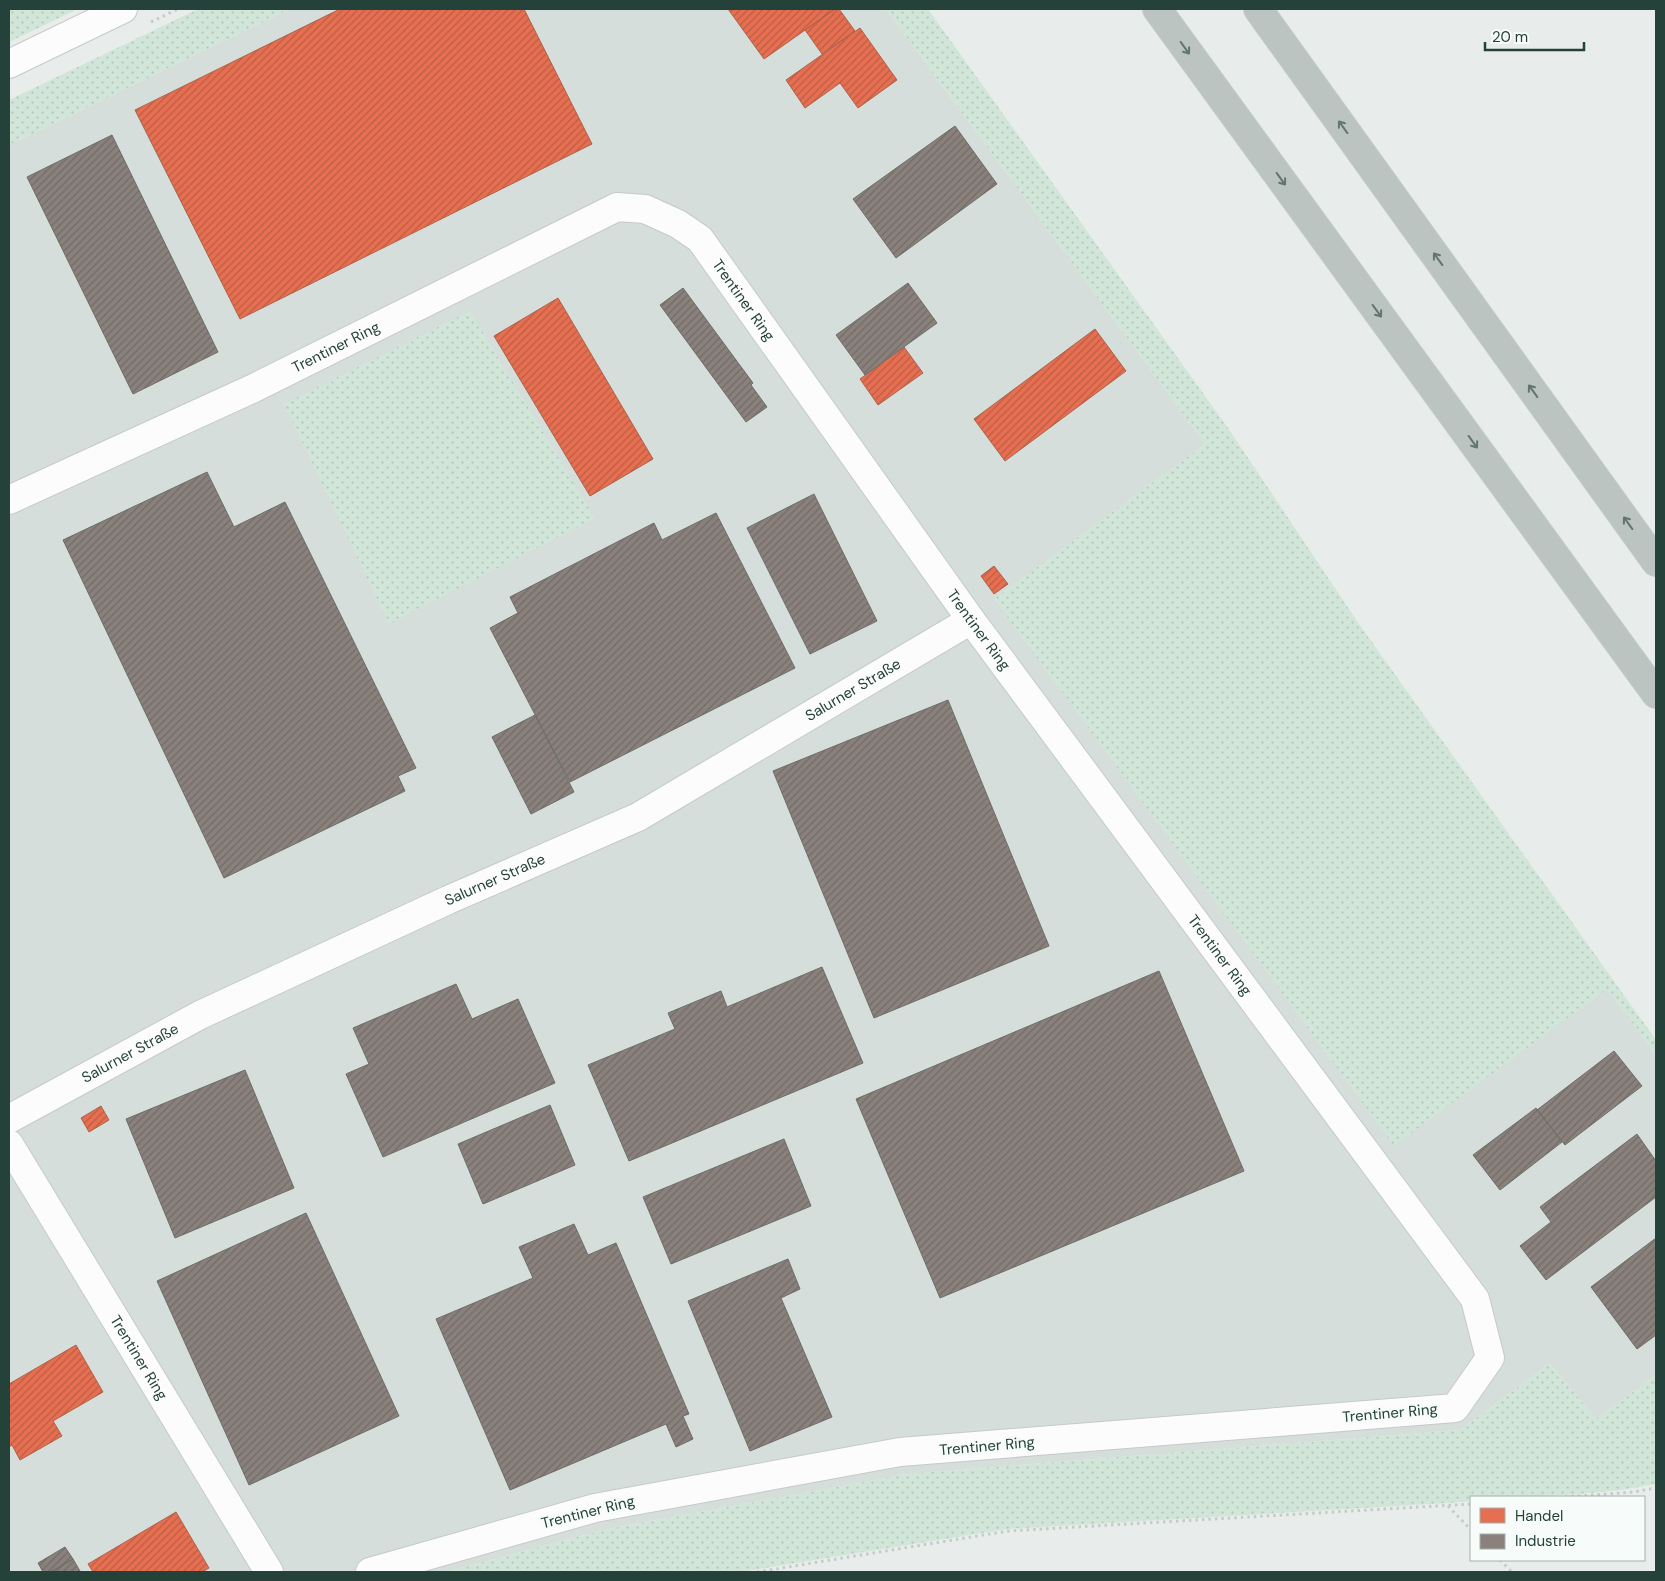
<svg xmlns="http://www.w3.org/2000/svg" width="1665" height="1581" font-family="'DM Sans',sans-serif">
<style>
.built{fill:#d6dedb}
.grass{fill:url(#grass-dots)}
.shops{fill:url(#shops-hatch);stroke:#ac624a}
.industry{fill:url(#industry-hatch);stroke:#6b6e68}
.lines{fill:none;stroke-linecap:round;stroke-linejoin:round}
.minor-casing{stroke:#c5cac8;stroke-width:30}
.highway-casing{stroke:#c3ccc9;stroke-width:30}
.path{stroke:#c3ccca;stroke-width:3;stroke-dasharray:2.5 4;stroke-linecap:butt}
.minor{stroke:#fcfcfc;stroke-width:28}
.highway{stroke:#bcc4c2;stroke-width:28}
.oneway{stroke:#617670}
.labels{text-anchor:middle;stroke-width:5;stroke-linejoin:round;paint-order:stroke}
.street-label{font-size:15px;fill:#24423a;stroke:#f7fbf9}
</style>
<defs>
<pattern id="grass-dots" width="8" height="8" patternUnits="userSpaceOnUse" patternTransform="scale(1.25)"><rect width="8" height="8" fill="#d1e6d8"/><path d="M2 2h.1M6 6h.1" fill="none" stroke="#b3c6ba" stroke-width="1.8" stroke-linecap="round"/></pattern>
<pattern id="shops-hatch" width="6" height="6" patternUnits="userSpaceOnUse" patternTransform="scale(1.25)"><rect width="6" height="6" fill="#e76f51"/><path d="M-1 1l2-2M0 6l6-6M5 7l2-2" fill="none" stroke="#bb5d44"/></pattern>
<pattern id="industry-hatch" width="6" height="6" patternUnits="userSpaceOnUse" patternTransform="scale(1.25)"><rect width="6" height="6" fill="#8a817c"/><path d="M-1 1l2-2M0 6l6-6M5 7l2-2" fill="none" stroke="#716b67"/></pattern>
</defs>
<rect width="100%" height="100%" fill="#e8edeb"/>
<!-- built -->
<path class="built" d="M290,9H886L1205,444L994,600L1607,989L1656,1055V1375L1596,1419L1550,1364L1460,1430L907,1474L603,1530L446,1572H9V145Z"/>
<!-- grass -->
<path class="grass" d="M9,9H78L9,42Z
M198,9H290L9,145V100Z
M886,9H928L1228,428L1359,624L1656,1040V1055L1607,989L1394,1146L994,599L1205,444Z
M470,311L595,518L389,624L284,404Z
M1550,1364L1596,1419L1656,1375V1484C1596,1496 1533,1497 1471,1497V1501L1448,1503L1007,1529L741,1572H446L603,1530L907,1474L1460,1430Z"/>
<!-- shops -->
<path class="shops" d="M340,9H524L592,144L240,319L135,110Z
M728,9H835L764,59Z
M835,9H839L855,31L822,54L805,30Z
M860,28L897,80L858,108L840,83L805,108L786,80Z
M558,298L653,459L590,496L494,336Z
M1095,329L1126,371L1005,461L974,419Z
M904,347L923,373L878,405L860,379Z
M994,566L1008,584L994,594L981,576Z
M101,1106L109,1120L89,1132L81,1118Z
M76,1345L103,1392L53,1421L62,1436L20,1460L12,1445L9,1447V1384Z
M176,1512L209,1568L202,1572H93L88,1564Z"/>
<!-- industry -->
<path class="industry" d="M955,126L997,184L896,258L853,199Z
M112,135L218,352L133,394L27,177Z
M908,283L937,323L865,375L836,335Z
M683,288L753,383L751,385L767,407L746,422L660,305Z
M207,472L234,527L285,502L416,768L398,776L405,791L224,878L63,540Z
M814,494L877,621L810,654L747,528Z
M716,513L795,668L570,782L490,628L518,613L510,597L654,523L662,540Z
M948,700L1049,946L874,1018L773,771Z
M535,715L574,792L531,814L492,737Z
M822,967L863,1063L629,1161L588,1065L675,1029L668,1013L721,991L727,1007Z
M1159,971L1244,1171L940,1298L856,1099Z
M456,984L472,1019L518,999L555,1083L383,1157L346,1074L369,1064L353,1028Z
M1614,1051L1642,1086L1565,1145L1537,1110Z
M245,1070L294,1188L175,1238L126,1119Z
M550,1105L575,1165L483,1204L458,1144Z
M1536,1108L1562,1142L1500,1190L1473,1155Z
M1637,1134L1656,1161V1197L1546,1280L1520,1246L1551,1222L1540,1207Z
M784,1139L811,1206L671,1264L643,1197Z
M306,1213L399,1416L249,1485L157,1281Z
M574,1224L588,1255L616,1243L689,1414L683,1416L693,1439L676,1447L666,1424L510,1490L436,1319L533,1278L519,1247Z
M1656,1238V1335L1637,1349L1591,1287Z
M788,1259L800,1289L781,1298L832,1417L750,1451L688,1301Z
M65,1547L73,1559L51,1572H43L38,1563Z
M73,1559L80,1571L78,1572H51Z"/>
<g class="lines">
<!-- minor casing -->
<g class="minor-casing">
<g id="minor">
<path d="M9,64L123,9"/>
<path id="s1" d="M9,500L254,388L617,207L645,209L678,224L700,239L971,620L1475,1299L1490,1358L1455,1408L900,1452L595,1508L370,1572"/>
<path id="s2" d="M9,1119L200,1015L448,900L638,817L971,620"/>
<path id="s3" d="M9,1144L269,1572"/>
</g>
</g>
<!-- highway casing -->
<g class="highway-casing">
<path id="highway" d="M1157,9L1656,694
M1258,9L1656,562"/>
</g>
<!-- path -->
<path class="path" d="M151,22L178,9
M1565,1497L1633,1492L1656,1488
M1448,1506L1471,1530
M1500,1560L1512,1572
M757,1572L1008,1531L1471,1504"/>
<!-- minor -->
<use href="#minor" class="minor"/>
<!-- highway -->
<use href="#highway" class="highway"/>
</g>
<!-- one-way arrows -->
<defs><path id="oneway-shaft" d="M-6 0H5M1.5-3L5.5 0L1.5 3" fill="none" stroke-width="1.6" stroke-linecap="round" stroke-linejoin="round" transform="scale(1.25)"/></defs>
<g class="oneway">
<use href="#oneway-shaft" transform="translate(1185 48) rotate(54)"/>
<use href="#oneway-shaft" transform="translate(1343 127) rotate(-126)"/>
<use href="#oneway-shaft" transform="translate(1281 179) rotate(54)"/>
<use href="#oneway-shaft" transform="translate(1438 259) rotate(-126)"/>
<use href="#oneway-shaft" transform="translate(1377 311) rotate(54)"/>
<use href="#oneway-shaft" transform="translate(1533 391) rotate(-126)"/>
<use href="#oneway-shaft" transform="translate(1473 442) rotate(54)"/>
<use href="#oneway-shaft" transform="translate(1628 523) rotate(-126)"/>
</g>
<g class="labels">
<!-- street labels -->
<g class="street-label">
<text dy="5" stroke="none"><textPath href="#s1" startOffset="841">Trentiner Ring</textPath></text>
<text dy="5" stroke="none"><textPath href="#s1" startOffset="361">Trentiner Ring</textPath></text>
<text dy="5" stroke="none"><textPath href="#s1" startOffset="1246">Trentiner Ring</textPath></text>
<text dy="5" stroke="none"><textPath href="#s2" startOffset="948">Salurner Straße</textPath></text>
<text dy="5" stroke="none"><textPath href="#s2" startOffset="542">Salurner Straße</textPath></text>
<text dy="5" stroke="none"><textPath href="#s1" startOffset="1651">Trentiner Ring</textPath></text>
<text dy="5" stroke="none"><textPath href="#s2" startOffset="138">Salurner Straße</textPath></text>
<text dy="5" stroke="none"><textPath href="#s3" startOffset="250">Trentiner Ring</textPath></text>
<text transform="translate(1390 1413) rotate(-5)" y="5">Trentiner Ring</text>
<text transform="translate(987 1446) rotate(-5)" y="5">Trentiner Ring</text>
<text transform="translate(588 1512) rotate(-14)" y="5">Trentiner Ring</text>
</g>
</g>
<!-- border -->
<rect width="1665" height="1581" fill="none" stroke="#24423a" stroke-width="20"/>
<!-- legend -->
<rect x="1470" y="1496" width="175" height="65" fill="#f7fbf9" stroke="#a3b1ad"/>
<rect x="1480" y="1508" width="25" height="15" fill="#e76f51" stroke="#a3b1ad"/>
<text x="1515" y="1521" font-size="15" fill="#24423a">Handel</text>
<rect x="1480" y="1534" width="25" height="15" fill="#8a817c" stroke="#a3b1ad"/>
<text x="1515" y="1546" font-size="15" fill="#24423a">Industrie</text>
<!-- scale -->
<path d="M1485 42v8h99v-8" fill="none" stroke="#24423a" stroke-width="2.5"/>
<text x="1492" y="42" font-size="15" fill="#24423a" stroke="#f7fbf9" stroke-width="4" paint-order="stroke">20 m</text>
</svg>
